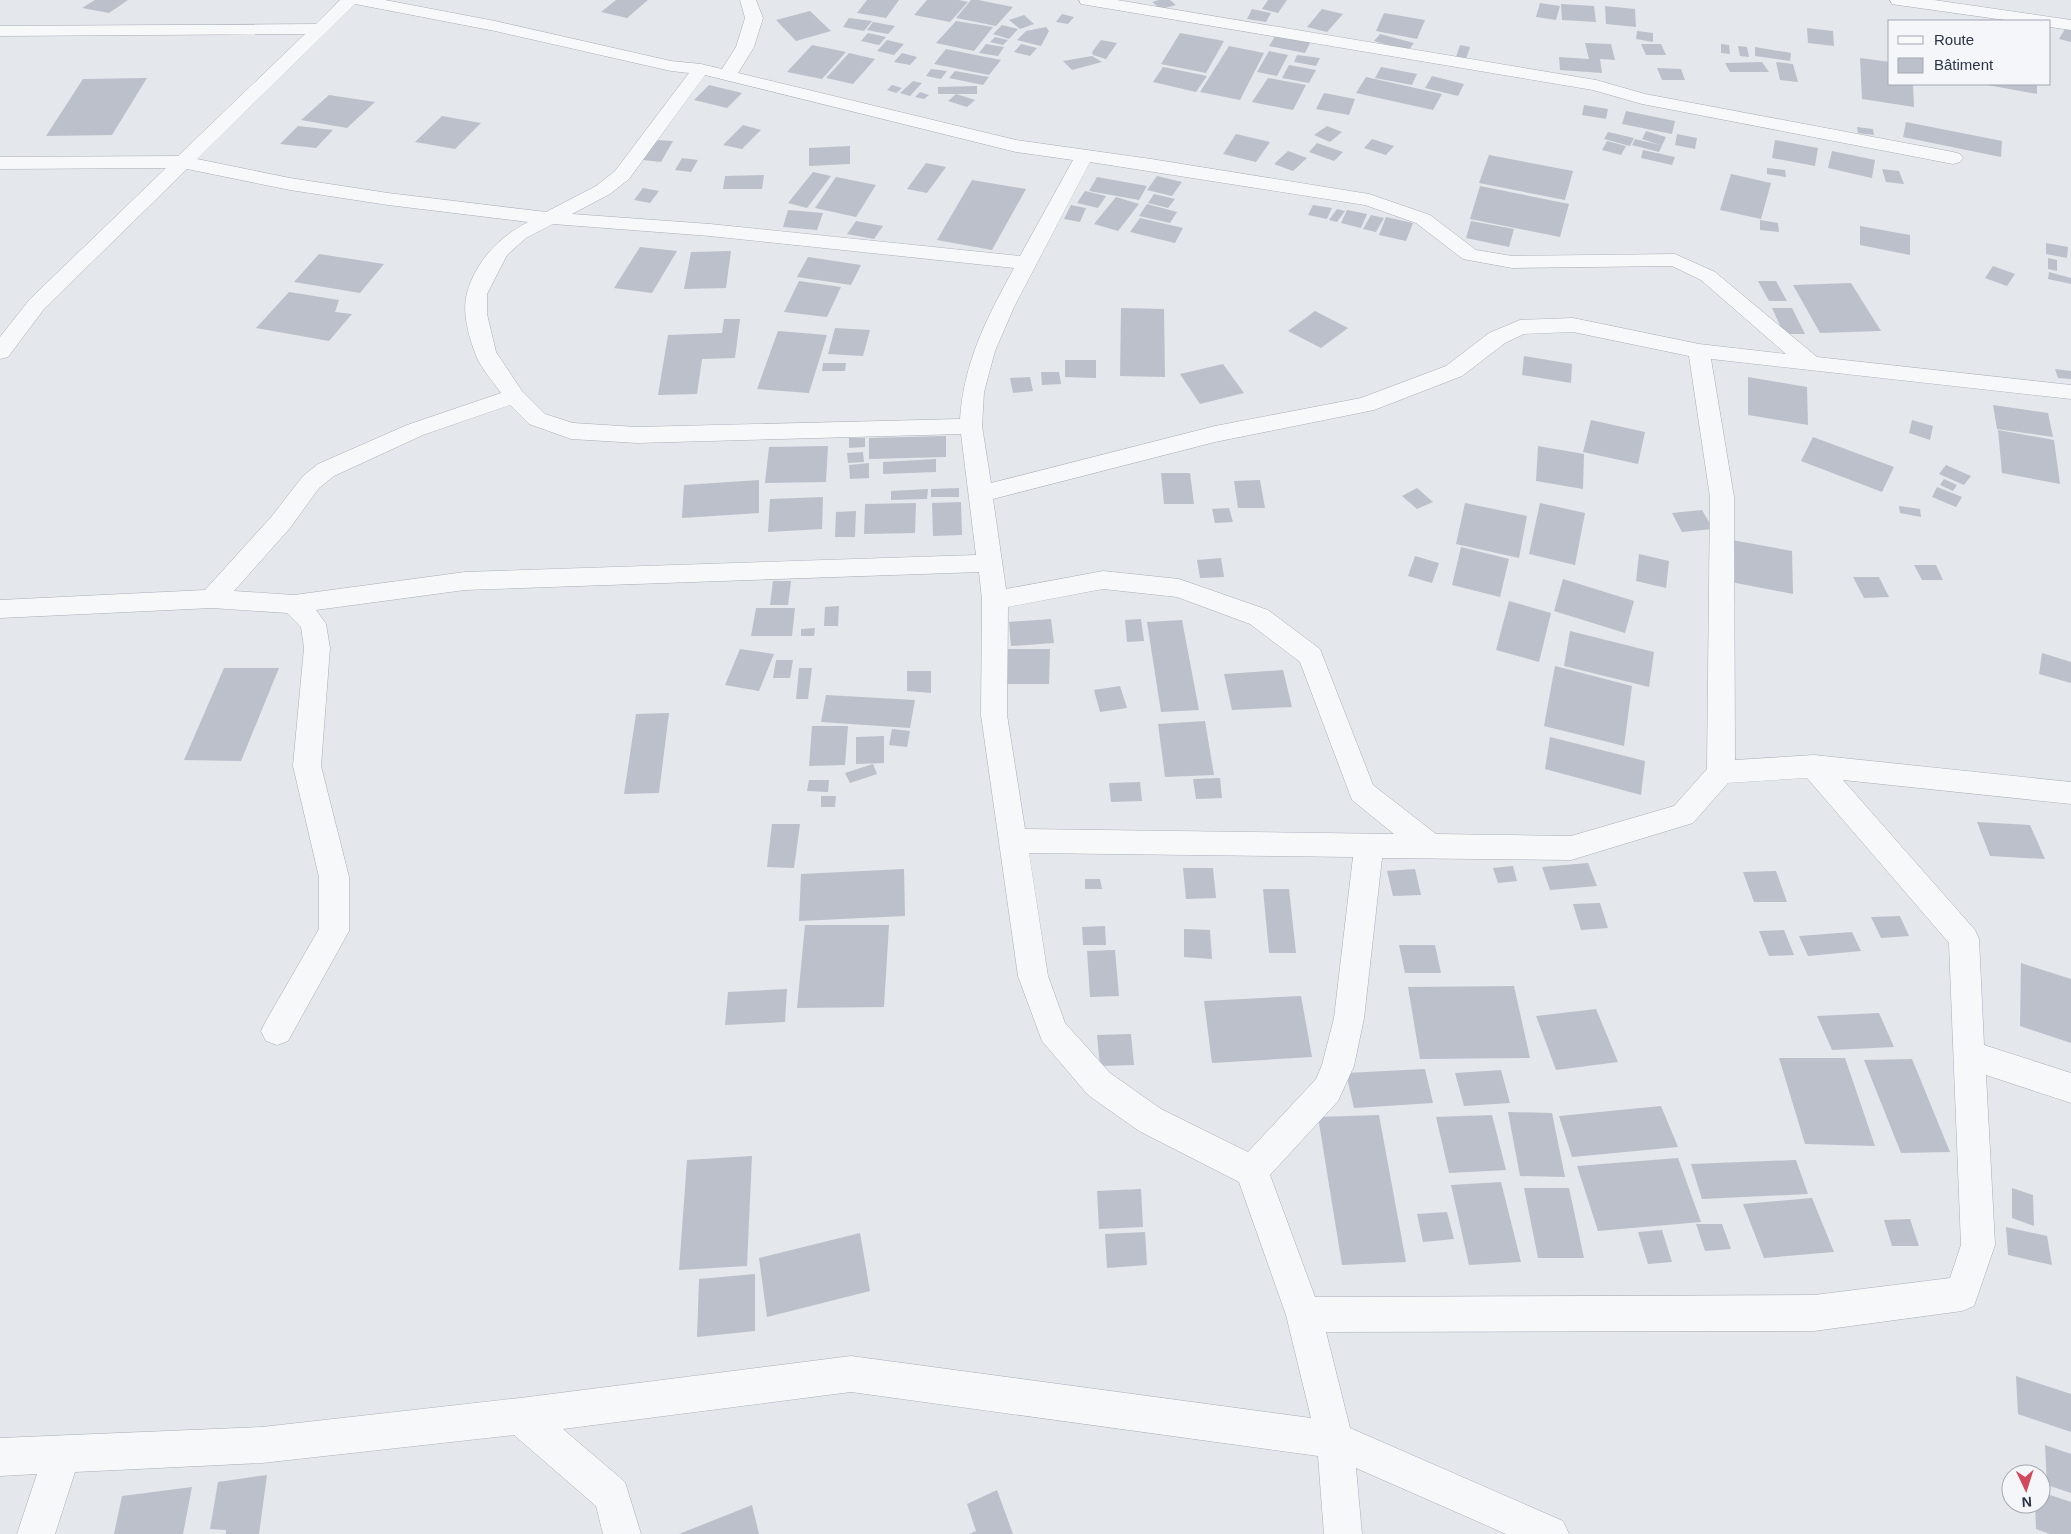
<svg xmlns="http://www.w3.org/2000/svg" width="2071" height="1534" font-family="Arial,sans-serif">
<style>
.building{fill:#bbc0ca}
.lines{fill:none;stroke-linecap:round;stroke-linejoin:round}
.street-casing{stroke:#a9aeb7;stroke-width:1}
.street{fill:#f7f8fa;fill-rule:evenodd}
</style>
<rect width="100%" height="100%" fill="#e4e7ec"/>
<!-- building -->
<path class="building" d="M95,0H128L109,13L82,8Z
M616,0H648L627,18L601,12Z
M867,0H899L886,18L857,13Z
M927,0H959L968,2L950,22L914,15Z
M971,0H978L1013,7L996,26L956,18Z
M1159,0H1170L1176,5L1161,9L1152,2Z
M1268,0H1287L1278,13L1262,9Z
M1540,3L1560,6L1556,20L1536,17Z
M1561,4L1594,6L1596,22L1562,20Z
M1605,6L1635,9L1636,27L1606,24Z
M1252,9L1271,13L1266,22L1247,19Z
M1322,9L1343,14L1327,32L1307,27Z
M810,11L831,31L796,41L776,20Z
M1384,13L1425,20L1417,39L1376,31Z
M1062,14L1074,17L1068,24L1056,22Z
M1024,15L1034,24L1020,29L1009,20Z
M849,18L872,21L864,31L843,27Z
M956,21L993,27L974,51L936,43Z
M873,22L895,26L888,34L867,30Z
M1002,25L1018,29L1009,39L993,34Z
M1046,27L1049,31L1041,46L1017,40L1026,31Z
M1807,28L1833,31L1834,46L1808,43Z
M2065,29L2071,30V42L2059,39Z
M1637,31L1653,33V42L1636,39Z
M868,33L886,37L879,45L861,41Z
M1180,33L1224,41L1206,73L1161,64Z
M1277,33L1312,39L1305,53L1269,46Z
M1380,34L1414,43L1408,51L1374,41Z
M995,37L1008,40L1003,45L990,42Z
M887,40L904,44L894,55L877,51Z
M1101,40L1117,43L1106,59L1093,55L1092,52Z
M1585,43L1611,44L1615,60L1600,59L1602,73L1560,70L1559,57L1589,59Z
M986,44L1004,47L998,56L979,53Z
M1021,44L1037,48L1030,56L1014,52Z
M1641,44H1661L1666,55H1646Z
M1721,44L1729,45L1730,54L1721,53Z
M812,45L846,52L822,79L787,72Z
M1460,45L1470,47L1466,59L1456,57Z
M1229,46L1264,53L1240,100L1200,92Z
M1738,46L1747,47L1749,57L1740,56Z
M1755,47L1791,53L1790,61L1755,56Z
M946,49L1001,60L989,75L934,64Z
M1269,51L1288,55L1277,76L1257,72Z
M849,53L875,59L853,84L826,78Z
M902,53L917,57L910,65L894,62Z
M1297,55L1320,58L1316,66L1294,62Z
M1092,56L1102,62L1072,70L1063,61Z
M1860,58L1890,62V84H1913L1914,107L1862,99Z
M1762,62L1769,72H1730L1725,63Z
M1776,62L1793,64L1798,82L1780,80Z
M1289,65L1316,70L1309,83L1282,78Z
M1163,67L1207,76L1196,92L1153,82Z
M1381,67L1417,74L1412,85L1375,78Z
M1657,68L1681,69L1685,80H1662Z
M931,69L947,71L941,79L926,76Z
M955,71L989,77L983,85L949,78Z
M1432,76L1464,84L1458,96L1425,88Z
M1366,77L1442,94L1433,110L1356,93Z
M147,78L112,135L46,136L83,79Z
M1268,78L1306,85L1293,110L1252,102Z
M913,81L922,83L910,96L900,93Z
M1987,84H2037V94L1987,85Z
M709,85L742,93L727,108L694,100Z
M892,85L902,88L896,93L887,90Z
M977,86V94H938V87Z
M920,92L929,95L924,99L915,97Z
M1324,93L1355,99L1349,115L1316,109Z
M956,94L975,100L967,107L948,101Z
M329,95L375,102L347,128L301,120Z
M1584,105L1608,109L1606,119L1582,115Z
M1626,111L1675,121L1672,134L1622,124Z
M442,116L481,123L455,149L415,142Z
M1906,122L2002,141L2001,157L1903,137Z
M743,125L761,130L742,149L723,145Z
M298,126L333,130L316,148L280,144Z
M1327,126L1342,132L1330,142L1314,135Z
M1857,127L1873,129L1874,135L1858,133Z
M1646,131L1666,137L1659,152L1632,145L1635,139L1660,145L1642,139Z
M1608,132L1634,138L1630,146L1604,139Z
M1236,134L1270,142L1256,162L1223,154Z
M1677,134L1697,138L1695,149L1675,145Z
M1372,139L1394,146L1386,155L1364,148Z
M655,140L673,141L661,162L643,160Z
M1775,140L1818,148L1815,166L1772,158Z
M1607,141L1626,146L1621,155L1602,150Z
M1317,143L1343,152L1334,161L1309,152Z
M850,146V164L809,166V148Z
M1643,150L1675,157L1672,165L1641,158Z
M1288,151L1307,158L1293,171L1274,164Z
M1832,151L1875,160L1872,178L1828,168Z
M1489,155L1573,171L1565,200L1479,183Z
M682,158L698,160L691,172L675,170Z
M926,163L946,167L927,193L907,189Z
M1767,168L1785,170L1786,177L1767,174Z
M1882,169L1899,171L1904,184L1886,182Z
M813,172L831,176L807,208L788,203Z
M1731,174L1771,183L1761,219L1720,210Z
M764,175L762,189H723L725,176Z
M1157,176L1182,182L1172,196L1147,190Z
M836,177L876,185L856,217L815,208Z
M1097,177L1147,186L1139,200L1089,191Z
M972,180L1026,189L992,250L937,240Z
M1480,186L1569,204L1560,237L1470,219Z
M643,188L659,191L650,203L634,200Z
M1085,191L1106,196L1098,208L1077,203Z
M1154,194L1175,199L1168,208L1148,203Z
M1116,197L1139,204L1118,231L1094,224Z
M1147,204L1177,212L1170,223L1139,216Z
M1071,205L1086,208L1080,222L1064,219Z
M1313,205L1332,208L1327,219L1308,215Z
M1337,209L1345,211L1337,222L1329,220Z
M788,210L823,213L817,230L783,227Z
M1347,210L1367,214L1361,228L1341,223Z
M1371,215L1384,218L1376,232L1363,229Z
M1386,217L1413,223L1406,241L1379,235Z
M1140,218L1183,228L1175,243L1130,232Z
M1760,220L1778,223L1779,232L1760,230Z
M856,221L883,226L874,239L847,234Z
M1471,221L1514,229L1509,247L1466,238Z
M1860,226L1910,235V255L1860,245Z
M2046,243L2068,247L2067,258L2046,254Z
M640,247L677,251L652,293L614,288Z
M731,251L726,288L684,289L691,252Z
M319,254L384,264L360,293L294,282Z
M808,257L861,265L851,285L797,277Z
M2048,258L2057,260V271L2048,269Z
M1993,266L2015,274L2007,286L1985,278Z
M2049,272L2071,278V284L2048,279Z
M799,281L841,287L827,317L784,312Z
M1758,281H1776L1787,301H1769Z
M1851,283L1881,331L1820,333L1793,285Z
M289,292L339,300L335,312L352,314L329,341L256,328Z
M1121,308L1164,309L1165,377L1120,376Z
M1772,308H1792L1805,334H1784Z
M1315,311L1348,328L1321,348L1288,331Z
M724,319H740L735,358L702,359L697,394L658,395L668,335L722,333Z
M835,328L870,330L863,356L828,354Z
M778,331L827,335L809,393L757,389Z
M1524,356L1572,364L1571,383L1522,375Z
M1065,360H1096V378L1065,377Z
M823,363H846L845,371H822Z
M1223,364L1244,393L1200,404L1180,374Z
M2055,369L2071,371V379L2058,378Z
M1041,372H1059L1061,384L1042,385Z
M1030,377L1033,391L1013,393L1010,378Z
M1748,377L1807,387L1808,425L1748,415Z
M1993,405L2048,413L2053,437L1997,429Z
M1591,420L1645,432L1638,464L1583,452Z
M1912,420L1933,426L1930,440L1909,433Z
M1998,430L2054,440L2060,484L2002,473Z
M946,436V457L869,459V438Z
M1813,437L1894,467L1882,492L1801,461Z
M849,438H865V447L849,448Z
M828,446L826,482L765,483L769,447Z
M1538,446L1584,454L1583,489L1536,481Z
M863,452L864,462L848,463L847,453Z
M936,459V472L883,474V462Z
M869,463V478L850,479L849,465Z
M1946,465L1971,476L1964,485L1939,474Z
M1161,473H1190L1194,504H1164Z
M1944,479L1957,485L1953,491L1940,485Z
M759,480V513L682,518L684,485Z
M1260,480L1265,508H1238L1234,481Z
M1937,487L1962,497L1956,507L1932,497Z
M959,488V497H931V489Z
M1417,488L1433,502L1417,509L1402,496Z
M928,489L927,499L891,500V491Z
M823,497L822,529L768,532L770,499Z
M961,502L962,535L933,536L932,503Z
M916,503L915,533L864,534L865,504Z
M1465,503L1527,516L1519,558L1456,544Z
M1540,503L1585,513L1575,565L1529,554Z
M1899,506L1920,509L1921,517L1900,513Z
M1229,508L1233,522L1215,523L1212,509Z
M1702,510L1713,529L1682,532L1672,513Z
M856,511L855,537H835L836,512Z
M1732,540L1792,551L1793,594L1731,582Z
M1461,547L1509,559L1500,597L1452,585Z
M1639,554L1669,561L1666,588L1636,581Z
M1415,556L1439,563L1432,583L1408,576Z
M1221,558L1224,577L1200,578L1197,560Z
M1914,565H1936L1943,580H1922Z
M1853,577H1879L1889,597L1864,598Z
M1563,579L1634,601L1625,633L1554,611Z
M773,581H791L788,605H770Z
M1509,601L1551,613L1539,662L1496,650Z
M839,606L838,626H824L825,607Z
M756,608H795L792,636H751Z
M1051,619L1054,643L1011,646L1009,622Z
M1141,619L1144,641L1127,642L1125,620Z
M1182,620L1199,710L1161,712L1147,622Z
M815,628L814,636H801V629Z
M1570,631L1654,652L1649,687L1564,666Z
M740,649L774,654L759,691L725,685Z
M1004,649H1050L1049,684H1003Z
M2042,653L2071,662V683L2039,674Z
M776,660H793L790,678H773Z
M1555,666L1632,686L1624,746L1544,726Z
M224,668H279L241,761L184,760Z
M799,668H812L808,699H796Z
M1283,670L1292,707L1232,710L1224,674Z
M907,671H931V693L907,691Z
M1120,686L1127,708L1100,712L1094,690Z
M826,695L915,700L910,728L821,722Z
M669,713L659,793L624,794L636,714Z
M1205,721L1214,775L1165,777L1158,724Z
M812,726H848L845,765L809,766Z
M892,729L910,731L907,747L889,745Z
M884,736V763L856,764V737Z
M1550,737L1645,761L1641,795L1545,769Z
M873,764L877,774L850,783L845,773Z
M1220,778L1222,798L1196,799L1193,779Z
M809,780H829L828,792L807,791Z
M1140,782L1142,801L1111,802L1109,783Z
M821,796H836L835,807H821Z
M1977,822L2030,825L2045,859L1990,856Z
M772,824H800L794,868L767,867Z
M1588,863L1597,886L1550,890L1542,867Z
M1513,866L1517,881L1498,883L1493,868Z
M1183,868H1213L1216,898L1186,899Z
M904,869L905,916L799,921L801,874Z
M1415,869L1421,895L1393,896L1387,871Z
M1776,871L1787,902H1754L1743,872Z
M1085,879H1100L1102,889H1085Z
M1263,889H1289L1296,953H1269Z
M1600,903L1608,928L1581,930L1573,904Z
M1900,916L1909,936L1881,938L1871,917Z
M805,925H889L884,1007L797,1008Z
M1105,926L1106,945H1083L1082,927Z
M1184,929L1210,930L1212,959L1184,957Z
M1784,930L1794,955L1769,956L1759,931Z
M1852,932L1861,951L1808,956L1799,936Z
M1399,945H1435L1441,973H1405Z
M1115,950L1119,996L1090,997L1087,951Z
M2021,963L2071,979V1043L2020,1026Z
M1514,986L1530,1058L1420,1059L1408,987Z
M787,989L785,1022L725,1025L728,992Z
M1301,996L1312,1057L1212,1063L1204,1001Z
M1596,1009L1618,1062L1556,1070L1536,1016Z
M1879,1013L1894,1047L1832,1050L1817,1016Z
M1131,1034L1134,1065L1100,1066L1097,1035Z
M1779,1058H1845L1875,1146L1805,1144Z
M1912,1059L1950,1152L1901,1153L1864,1060Z
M1425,1069L1433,1103L1354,1108L1346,1073Z
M1501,1070L1510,1103L1464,1106L1455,1073Z
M1661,1106L1678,1147L1572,1157L1559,1116Z
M1508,1112L1552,1113L1565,1177L1520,1176Z
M1379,1115L1406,1262L1342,1265L1318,1117Z
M1492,1115L1506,1170L1449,1173L1436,1117Z
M752,1156L747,1266L679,1270L687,1160Z
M1678,1158L1701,1222L1598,1231L1577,1166Z
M1796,1160L1808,1194L1702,1199L1691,1164Z
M1501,1182L1521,1262L1469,1265L1451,1185Z
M1524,1188H1569L1584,1258H1538Z
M2012,1188L2033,1195L2034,1226L2012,1218Z
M1141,1189L1143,1227L1099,1229L1097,1191Z
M1812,1198L1834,1252L1764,1258L1743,1204Z
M1447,1212L1454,1239L1423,1242L1417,1214Z
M1910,1219L1919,1246H1892L1884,1220Z
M1696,1224H1722L1731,1249L1705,1251Z
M2006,1227L2047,1236L2052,1265L2008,1255Z
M1662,1230L1672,1262L1648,1264L1638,1232Z
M1145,1232L1147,1265L1107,1268L1105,1234Z
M860,1233L870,1291L767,1317L759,1258Z
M755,1274V1331L697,1337L699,1279Z
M2016,1376L2071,1394V1432L2018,1414Z
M2045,1445L2071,1454V1493L2047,1485Z
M267,1475L259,1534H226V1530L210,1529L218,1482Z
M192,1487L183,1534H114L122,1496Z
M997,1490L1013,1534H969L976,1531L967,1504Z
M2041,1492L2071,1502V1534H2050L2036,1529L2035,1504H2041Z
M752,1505L759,1534H679Z"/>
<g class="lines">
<!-- street casing -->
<g class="street-casing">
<path id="street" d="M340,0H385L495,21L671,61L701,64L722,69L736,47L745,18L740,0H756L763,18L754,47L738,73L1016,140L1151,159L1369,194L1430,215L1476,250L1512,256L1675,254L1715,272L1817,357L2071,385V399L1711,359L1734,497L1735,760L1814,755L2071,782V804L1843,780L1975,930L1979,939L1984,1045L2071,1073V1103L1986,1075L1995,1245L1974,1306L1962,1311L1814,1331L1326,1332L1350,1428L1563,1521L1569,1534H1506L1356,1468L1362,1534H1324L1318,1456L851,1392L563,1429L625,1482L641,1534H603L596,1506L514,1435L262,1463L75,1472L55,1534H17L37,1474L0,1476V1438L262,1427L520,1398L851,1356L1311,1418L1286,1315L1239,1182L1139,1131L1088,1095L1042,1041L1018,976L981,715L982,600L979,572L465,590L316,610L326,624L330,648L321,766L349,877V931L288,1041L277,1045L266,1041L261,1031L266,1021L319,929V877L293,766L304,648L301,627L287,613L212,608L0,618V600L205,590L272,516L303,476L318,464L407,425L501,393C492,380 478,365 474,350C468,334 462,310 467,293C476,261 499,237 528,222L388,205L290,190L187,169L44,309L8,357L0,359V337L30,299L166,168L0,169V157L178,156L305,34L0,36V26L316,24ZM355,4L495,31L671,71L689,73L615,171L596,186L546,212L388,193L290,178L197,159ZM705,75L1016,152L1073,160L1020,256L710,224L572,214L610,194L629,179ZM1090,162L1365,205L1416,223L1463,259L1512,268L1672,266L1701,280L1786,354L1699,344L1573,318L1520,320L1489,333L1446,366L1361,398L1215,426L991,483L982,426L984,392L995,351L1014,307ZM553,224L710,236L1014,268C987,318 964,361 960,419L637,427L573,423L545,414L522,391L496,352L487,314V294L507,255L526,238ZM1573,332L1689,356L1710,497L1707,769L1674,806L1571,836L1436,834L1373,785L1320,649L1268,610L1179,579L1103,571L1006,589L993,499L1215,442L1374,410L1462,376L1505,343L1524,334ZM510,405L529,424L571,439L637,443L961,434L976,555L465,572L294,595L234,591L290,528L319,488L334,476L423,435ZM1103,589L1177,597L1250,624L1300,662L1352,800L1394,834L1025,829L1007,715L1008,607ZM1807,778L1949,943L1961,1245L1950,1278L1814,1295L1315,1297L1270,1175L1338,1101L1354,1066L1364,1018L1382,858L1571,860L1693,823L1728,783ZM1029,853L1353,857L1334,1018L1322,1065L1316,1079L1248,1152L1161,1109L1110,1073L1065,1023L1048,976Z
M1079,0H1117L1596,80L1645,94L1953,152L1960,154L1963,158L1960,162L1953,164L1642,104L1593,90L1087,5L1081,4Z
M1890,0H1934L2071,20V30L2050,27V21H2012L1898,5L1892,4Z"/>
</g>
<!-- street -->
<use href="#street" class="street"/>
</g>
<!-- legend -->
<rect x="1888" y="20" width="162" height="65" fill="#f4f6f9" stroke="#a4a8b1"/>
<rect x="1898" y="36" width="25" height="8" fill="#f7f8fa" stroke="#a4a8b1"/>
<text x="1934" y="45" font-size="15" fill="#2b3445">Route</text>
<rect x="1898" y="58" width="25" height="15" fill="#bbc0ca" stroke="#a4a8b1"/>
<text x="1934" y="70" font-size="15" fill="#2b3445">Bâtiment</text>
<!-- north arrow -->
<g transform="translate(2026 1489) rotate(176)"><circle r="24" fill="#f4f6f9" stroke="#a4a8b1"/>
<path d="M0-4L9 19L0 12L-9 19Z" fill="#d1495b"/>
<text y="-8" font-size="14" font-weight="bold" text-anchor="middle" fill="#2b3445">N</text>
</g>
</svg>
